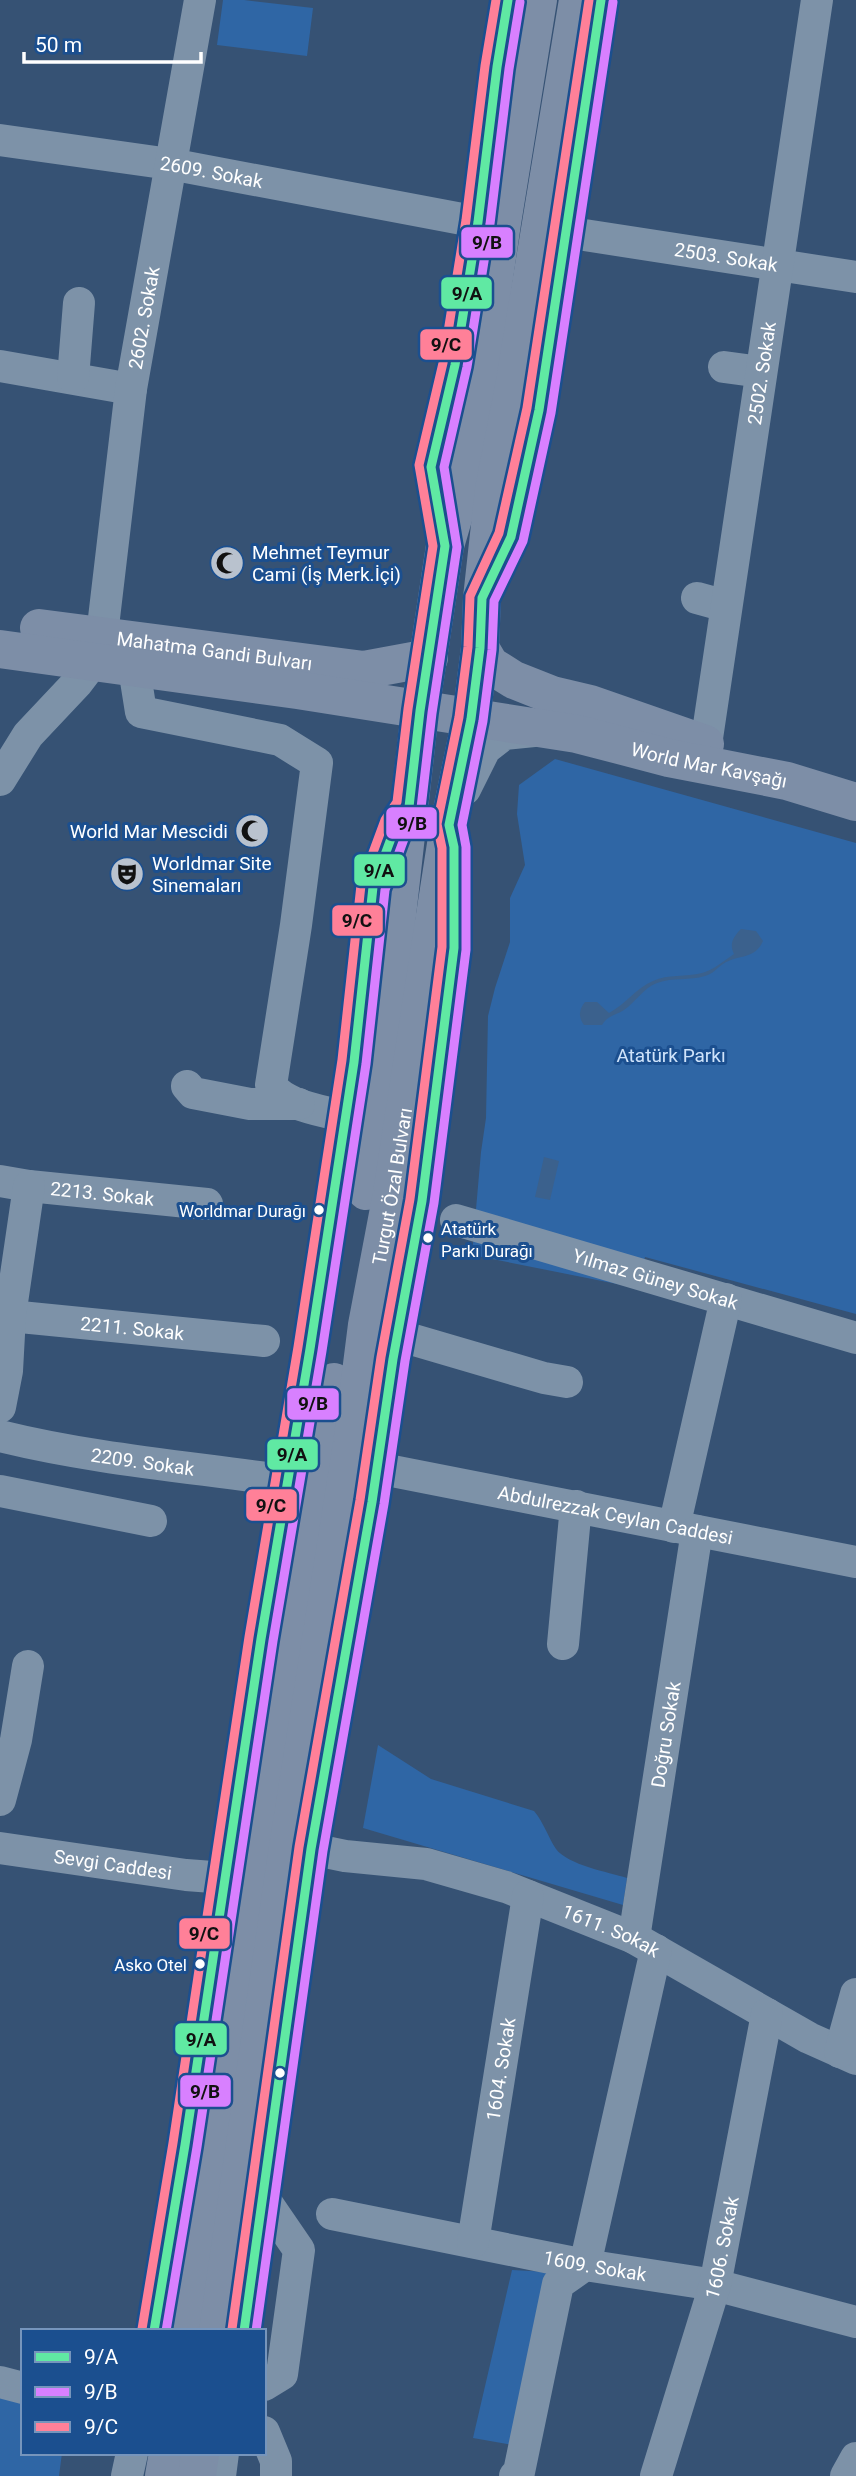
<svg xmlns="http://www.w3.org/2000/svg" width="856" height="2476" font-family="Roboto,sans-serif">
<style>
.green{fill:#2f66a5}
.water{fill:#3b618d}
.lines{fill:none;stroke-linecap:round;stroke-linejoin:round}
.minor{stroke:#7d92a8;stroke-width:32}
.major{stroke:#7d8ea7;stroke-width:38}
.bus-1-casing{stroke:#1b4f8f;stroke-width:14}
.bus-2-casing{stroke:#1b4f8f;stroke-width:14}
.bus-3-casing{stroke:#1b4f8f;stroke-width:14}
.bus-1{stroke:#60e9a3;stroke-width:9}
.bus-2{stroke:#d880ff;stroke-width:9}
.bus-3{stroke:#ff8098;stroke-width:9}
.bus-dot{fill:#fff;stroke:#1b4f8f;stroke-width:2.5}
.labels{text-anchor:middle;stroke-width:6;stroke-linejoin:round;paint-order:stroke}
.bus-label{font-size:17px;fill:#fff;stroke:#1b4f8f;text-anchor:end}
.street-label{font-size:19px;fill:#fff;stroke:#1b4f8f}
.poi-label{font-size:19px;fill:#fff;stroke:#1b4f8f;text-anchor:start}
.park-label{font-size:19px;fill:#cfe3fa;stroke:#1b4f8f}
.line-badge{stroke:#1b4f8f;stroke-width:2.5}
.pale-badge-label{font-size:19px;text-anchor:middle;font-weight:bold;fill:#111}
</style>
<rect width="100%" height="100%" fill="#365274"/>
<!-- green -->
<path class="green" d="M223,0H244L313,8L307,56L217,45Z
M555,759L856,843V1314L645,1257L637,1288L472,1255L481,1152L486,1118L488,1016L495,988L510,942V898L525,865L517,814L519,785Z
M378,1745L431,1779L534,1811C544,1823 548,1837 556,1849C568,1865 608,1872 627,1878L623,1905L363,1828Z
M512,2270L549,2272L513,2445L473,2438Z
M0,2393L23,2398V2453H62L59,2476H0Z"/>
<!-- water -->
<path class="water" d="M741,929L756,931L763,941C755,960 738,954 723,964C717,968 713,974 705,976C690,981 673,977 657,983C643,988 636,1002 624,1010C616,1015 607,1016 602,1025H584C578,1017 579,1009 585,1002H597L609,1013C626,1004 636,988 653,981C668,974 686,977 702,973C712,971 725,960 734,954C729,944 733,937 741,929Z
M544,1157L559,1161L550,1200L535,1197Z"/>
<g class="lines">
<!-- minor -->
<g class="minor">
<path id="s1" d="M0,140L170,164L478,222"/>
<path id="s2" d="M565,232L856,277"/>
<path d="M0,366L131,389"/>
<path d="M724,367L761,372"/>
<path d="M73,378L79,303"/>
<path d="M445,545L431,467L455,365L478,222L497,67L508,0"/>
<path d="M490,585L511,537L539,410L601,0"/>
<path d="M697,598L726,606"/>
<path id="s3" d="M102,635L131,389L200,0"/>
<path d="M134,668L141,712L280,740L317,763L296,925L271,1085C284,1106 322,1110 345,1117"/>
<path id="s4" d="M706,745L817,0"/>
<path d="M0,780L28,735L77,683L93,662"/>
<path d="M465,789L485,749L504,734L534,731"/>
<path d="M187,1086L193,1093L250,1104H299"/>
<path id="s5" d="M0,1181L29,1186L207,1204"/>
<path id="s6" d="M456,1220L856,1338"/>
<path id="s7" d="M0,1318L10,1316L264,1341"/>
<path d="M397,1335L544,1378L567,1382"/>
<path d="M0,1407L7,1371L10,1316L29,1186"/>
<path id="s8" d="M0,1436C93,1459 191,1467 287,1481"/>
<path id="s9" d="M377,1468L856,1562"/>
<path d="M0,1491L151,1521"/>
<path d="M674,1527L726,1299"/>
<path d="M563,1644L576,1506"/>
<path d="M0,1800L16,1740L28,1666"/>
<path id="s10" d="M0,1848L186,1875L226,1878"/>
<path id="s11" d="M311,1849L345,1856L426,1864L506,1887L634,1938L809,2038L856,2059"/>
<path id="s12" d="M634,1938L697,1531"/>
<path d="M840,2052L856,1994"/>
<path d="M262,2196L299,2250L282,2374L264,2385"/>
<path id="s13" d="M332,2214L585,2265L715,2285L856,2322"/>
<path id="s14" d="M473,2242L528,1896"/>
<path d="M154,2331L185,2145L261,1639L310,1349L354,1062L373,887L400,820"/>
<path d="M244,2331L311,1849L372,1502L393,1359L422,1201L454,948V875"/>
<path d="M0,2382L23,2388"/>
<path d="M264,2432L276,2461V2476"/>
<path d="M127,2476L132,2453"/>
<path d="M220,2476L223,2453"/>
<path d="M515,2476L519,2472L558,2284L585,2265L656,1950"/>
<path id="s15" d="M656,2476L715,2285L767,2014"/>
<path d="M846,2476L856,2458"/>
</g>
<!-- major -->
<g class="major">
<path id="s16" d="M39,628L364,670L429,658"/>
<path d="M480,648L490,665L514,680L552,695L590,704L705,744"/>
<path id="s17" d="M0,649L297,690L577,734L669,758L787,781L856,802"/>
<path d="M366,1191L420,711L445,546L465,477L502,223L538,0"/>
<path d="M187,2331L252,1888L334,1382"/>
<path id="s18" d="M218,2331L286,1860L352,1444L367,1325L392,1193L449,825L471,719L480,648L482,598L494,489L514,387L578,0"/>
<path d="M164,2476L168,2453"/>
<path d="M197,2476L200,2453"/>
</g>
<!-- bus-1 casing -->
<g class="bus-1-casing">
<path id="bus-1" d="M154,2331L185,2145L261,1639L310,1349L354,1062L373,887L396,825L409,807L420,711L445,546L431,467L455,365L478,222L497,67L508,0
M244,2331L311,1849L372,1502L393,1359L422,1201L454,948V847L449,825L471,719L480,648L482,598L511,537L539,410L601,0"/>
</g>
<!-- bus-2 casing -->
<g class="bus-2-casing">
<path id="bus-2" d="M166,2331L197,2147L273,1641L322,1351L366,1064L385,890L407,831L421,808L432,713L457,547L444,467L467,367L490,224L509,69L520,2
M256,2331L323,1851L384,1504L405,1361L434,1203L466,950V847L462,825L483,721L492,650L494,601L523,541L551,413L613,2"/>
</g>
<!-- bus-3 casing -->
<g class="bus-3-casing">
<path id="bus-3" d="M142,2329L173,2143L249,1637L298,1347L342,1060L361,885L385,820L397,802L408,709L433,546L419,465L443,363L466,220L485,66L496,0
M232,2329L299,1847L360,1500L381,1357L410,1199L442,947V848L437,824L459,717L468,647L470,596L499,533L527,408L589,0"/>
</g>
<!-- bus-1 -->
<use href="#bus-1" class="bus-1"/>
<!-- bus-2 -->
<use href="#bus-2" class="bus-2"/>
<!-- bus-3 -->
<use href="#bus-3" class="bus-3"/>
</g>
<!-- icons -->
<defs>
<g id="mosque-disc" transform="scale(1.75)"><circle r="9.5" fill="#b9c2ce" stroke="#1b4f8f"/><path d="M3.5-4.9A6 6 0 1 0 3.5 4.9A5 5 0 1 1 3.5-4.9Z" fill="#111"/></g>
<g id="theatre-disc" transform="scale(1.75)"><circle r="9.5" fill="#b9c2ce" stroke="#1b4f8f"/><path d="M-5-5.5Q0-4 5-5.5V0Q5 5 0 6Q-5 5-5 0ZM-3.3-2.5H-1v1.5H-3.3ZM1-2.5H3.3v1.5H1ZM-2.8 1Q0 5.5 2.8 1Z" fill="#111"/></g>
</defs>
<g fill-rule="evenodd">
<use href="#mosque-disc" x="227" y="563"/>
<use href="#mosque-disc" x="252" y="831"/>
<use href="#theatre-disc" x="127" y="874"/>
</g>
<!-- markers -->
<g class="bus-dot">
<circle cx="319" cy="1210" r="6"/>
<circle cx="428" cy="1238" r="6"/>
<circle cx="200" cy="1964" r="6"/>
<circle cx="280" cy="2073" r="6"/>
</g>
<g class="labels">
<!-- bus labels -->
<g class="bus-label">
<text x="306" y="1217">Worldmar Durağı</text>
<text x="441" y="1235" text-anchor="start">Atatürk<tspan x="441" dy="22">Parkı Durağı</tspan></text>
<text x="187" y="1971">Asko Otel</text>
</g>
<!-- street labels -->
<g class="street-label">
<text dy="7" stroke="none"><textPath href="#s1" startOffset="214">2609. Sokak</textPath></text>
<text dy="7" stroke="none"><textPath href="#s2" startOffset="163">2503. Sokak</textPath></text>
<text dy="7" stroke="none"><textPath href="#s3" startOffset="320">2602. Sokak</textPath></text>
<text dy="7" stroke="none"><textPath href="#s4" startOffset="376">2502. Sokak</textPath></text>
<text dy="7" stroke="none"><textPath href="#s16" startOffset="177">Mahatma Gandi Bulvarı</textPath></text>
<text dy="7" stroke="none"><textPath href="#s17" startOffset="719">World Mar Kavşağı</textPath></text>
<text dy="7" stroke="none"><textPath href="#s18" startOffset="1158">Turgut Özal Bulvarı</textPath></text>
<text dy="7" stroke="none"><textPath href="#s5" startOffset="103">2213. Sokak</textPath></text>
<text dy="7" stroke="none"><textPath href="#s6" startOffset="208">Yılmaz Güney Sokak</textPath></text>
<text dy="7" stroke="none"><textPath href="#s7" startOffset="133">2211. Sokak</textPath></text>
<text dy="7" stroke="none"><textPath href="#s8" startOffset="145">2209. Sokak</textPath></text>
<text dy="7" stroke="none"><textPath href="#s9" startOffset="243">Abdulrezzak Ceylan Caddesi</textPath></text>
<text dy="7" stroke="none"><textPath href="#s12" startOffset="206">Doğru Sokak</textPath></text>
<text dy="7" stroke="none"><textPath href="#s10" startOffset="114">Sevgi Caddesi</textPath></text>
<text dy="7" stroke="none"><textPath href="#s11" startOffset="313">1611. Sokak</textPath></text>
<text dy="7" stroke="none"><textPath href="#s14" startOffset="175">1604. Sokak</textPath></text>
<text dy="7" stroke="none"><textPath href="#s15" startOffset="238">1606. Sokak</textPath></text>
<text dy="7" stroke="none"><textPath href="#s13" startOffset="268">1609. Sokak</textPath></text>
</g>
<!-- poi labels -->
<g class="poi-label">
<text x="252" y="559">Mehmet Teymur<tspan x="252" dy="22">Cami (İş Merk.İçi)</tspan></text>
<text x="228" y="838" text-anchor="end">World Mar Mescidi</text>
<text x="152" y="870">Worldmar Site<tspan x="152" dy="22">Sinemaları</tspan></text>
</g>
<!-- park labels -->
<g class="park-label">
<text x="671" y="1062">Atatürk Parkı</text>
</g>
</g>
<g class="line-badge">
<rect x="460" y="226" width="54" height="33" rx="7" fill="#d880ff"/>
<rect x="440" y="276" width="53" height="34" rx="7" fill="#60e9a3"/>
<rect x="419" y="328" width="54" height="33" rx="7" fill="#ff8098"/>
<rect x="385" y="806" width="53" height="34" rx="7" fill="#d880ff"/>
<rect x="353" y="853" width="53" height="34" rx="7" fill="#60e9a3"/>
<rect x="331" y="904" width="53" height="33" rx="7" fill="#ff8098"/>
<rect x="286" y="1387" width="54" height="34" rx="7" fill="#d880ff"/>
<rect x="266" y="1438" width="53" height="33" rx="7" fill="#60e9a3"/>
<rect x="245" y="1488" width="53" height="34" rx="7" fill="#ff8098"/>
<rect x="178" y="1917" width="53" height="33" rx="7" fill="#ff8098"/>
<rect x="174" y="2022" width="54" height="34" rx="7" fill="#60e9a3"/>
<rect x="179" y="2074" width="53" height="34" rx="7" fill="#d880ff"/>
</g>
<g class="pale-badge-label">
<text x="487" y="249">9/B</text>
<text x="467" y="300">9/A</text>
<text x="446" y="351">9/C</text>
<text x="412" y="830">9/B</text>
<text x="379" y="877">9/A</text>
<text x="357" y="927">9/C</text>
<text x="313" y="1410">9/B</text>
<text x="292" y="1461">9/A</text>
<text x="271" y="1512">9/C</text>
<text x="204" y="1940">9/C</text>
<text x="201" y="2046">9/A</text>
<text x="205" y="2098">9/B</text>
</g>
<!-- legend -->
<rect x="21" y="2329" width="245" height="126" fill="#1b4f8f" stroke="#7695bc" stroke-width="2"/>
<rect x="35" y="2352" width="35" height="10" fill="#60e9a3" stroke="#7695bc" stroke-width="2"/>
<text x="84" y="2364" font-size="21" fill="#ffffff">9/A</text>
<rect x="35" y="2387" width="35" height="10" fill="#d880ff" stroke="#7695bc" stroke-width="2"/>
<text x="84" y="2399" font-size="21" fill="#ffffff">9/B</text>
<rect x="35" y="2422" width="35" height="10" fill="#ff8098" stroke="#7695bc" stroke-width="2"/>
<text x="84" y="2434" font-size="21" fill="#ffffff">9/C</text>
<!-- scale -->
<path d="M24 52v10h177v-10" fill="none" stroke="#ffffff" stroke-width="3.5"/>
<text x="35" y="52" font-size="21" fill="#ffffff" stroke="#1b4f8f" stroke-width="5" paint-order="stroke">50 m</text>
</svg>
